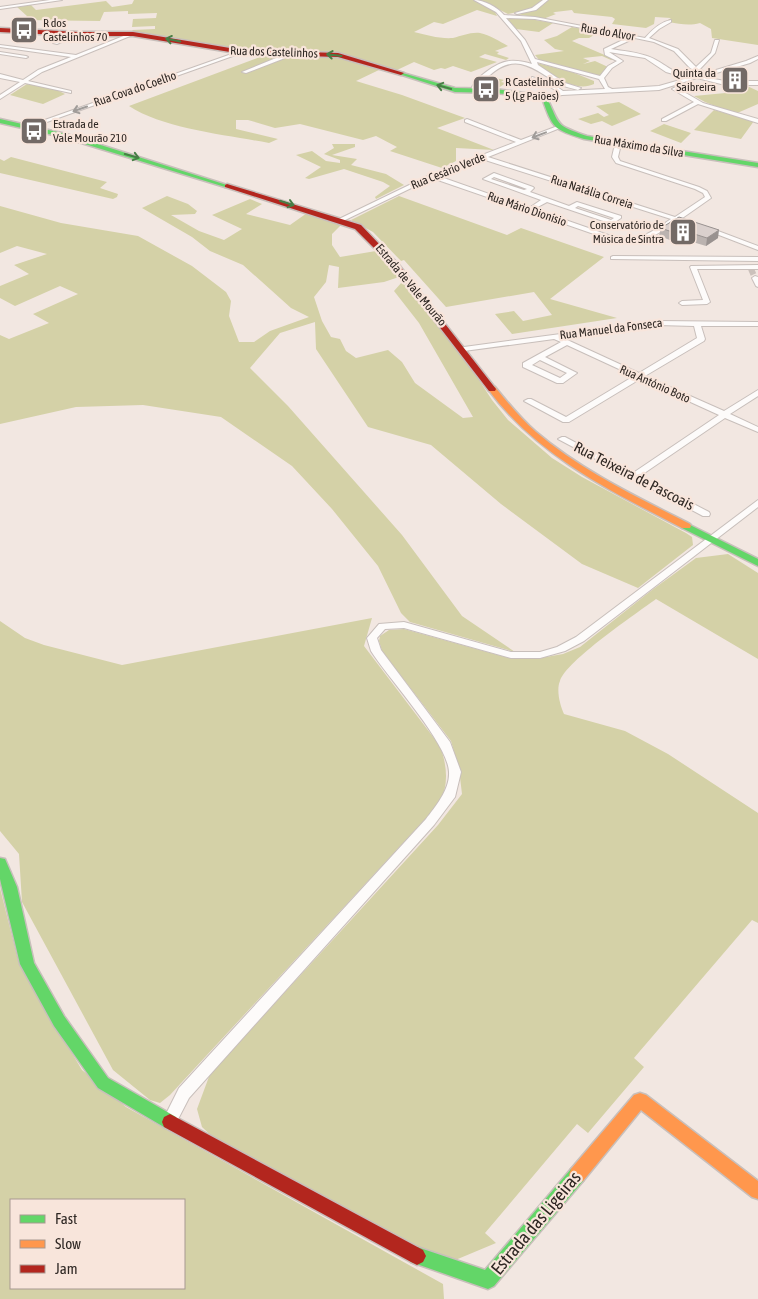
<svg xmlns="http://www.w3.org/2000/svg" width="758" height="1299" font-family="'Asap Condensed',sans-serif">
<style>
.green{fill:#d4d1a7;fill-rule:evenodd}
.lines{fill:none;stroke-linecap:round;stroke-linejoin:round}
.street-tunnel{stroke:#cbc1bb;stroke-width:6;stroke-dasharray:6 3;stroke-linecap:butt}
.street-casing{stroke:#c8bfbb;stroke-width:2}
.fast-casing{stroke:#c8bfbb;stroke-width:3}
.slow-casing{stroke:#c8bfbb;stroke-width:3}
.jam-casing{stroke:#c8bfbb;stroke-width:3}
.street{fill:#fdfbfa;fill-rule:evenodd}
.fast{fill:#63d668;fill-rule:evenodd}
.slow{fill:#ff974d;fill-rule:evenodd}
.jam{fill:#b3261e;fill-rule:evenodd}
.wall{fill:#bbb3b0}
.shaded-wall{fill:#999290}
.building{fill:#dad0cd;stroke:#999290}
.oneway{stroke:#487e46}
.oneway2{stroke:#a09c99}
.labels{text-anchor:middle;stroke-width:4.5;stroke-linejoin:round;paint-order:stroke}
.far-poi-label{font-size:12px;fill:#2e2723;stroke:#f8e5db;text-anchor:start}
.far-street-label{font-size:12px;fill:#2e2723;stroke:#f8e5db}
.street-label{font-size:15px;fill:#2e2723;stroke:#f8e5db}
.near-street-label{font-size:18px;fill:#2e2723;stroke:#f8e5db}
</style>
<rect width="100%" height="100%" fill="#f2e7e1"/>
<!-- green -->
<path class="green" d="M134,0H474L495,12L497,16L477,10L443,24L434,22L414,32C426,35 440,39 453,38C462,36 470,32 480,33C490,35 499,41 508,46L495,51L499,52L497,54L509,58L506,60L485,54L479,57L497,62L471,72L453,66L445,69L441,68L434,70L414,62L397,70L343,55L259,53L222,48L134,32L132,30L155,29V26L132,27L133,19L156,18L157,13L128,14V11L104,12L100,21L22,20L27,16L17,7L31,5L36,10L106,1L112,7L132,4Z
M480,0H544L532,9L508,14Z
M549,0H758V45L712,38L711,29L700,23C689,26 680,24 669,22L668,20L671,18L655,17L654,24L646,28L612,24L615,19L612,17L574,13L572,10L555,12L553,13L556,14L543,19L517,14L534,10Z
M506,17H518L553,23L539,32L516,29Z
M572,27L599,32L589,38H579L572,41L614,59L611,60L602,56L583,58L590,61L583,64L595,61L608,67L599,76L541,62L535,55L564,51L555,49L544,40L557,36Z
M305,55L343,58L381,69L356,81L402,95L465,118L437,128L494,150L456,148V161L442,168L390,151L397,147L376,136L363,140L300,124L275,128L248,120H236V129L278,139L269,143C228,135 164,129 129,106L263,56Z
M537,63L572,72L594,81V84C576,93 549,75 537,63Z
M487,76L504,80L501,82L506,83L495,90L476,87Z
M27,84L57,90L65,94L43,104L10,95Z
M727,84L745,85L758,91V104L735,114L705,102L694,96L736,92Z
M619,102L641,114L612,126L602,121L591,124L578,119L598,113L604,117L609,115L596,106Z
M714,110L754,121L741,139L694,130Z
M664,124L691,133L681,143L650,131Z
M332,144H355V147L332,155L357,159L351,165L386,174L404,185L376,199L375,197L390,186L383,182L344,169L309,179L305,178L321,167L296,155L312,151L326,161L340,163V160L324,154L334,148Z
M11,157L107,182L100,188L118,194L117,197L113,199L0,173V159L4,161Z
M167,196L188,204L197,211L195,214L171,215L199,231L224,240L242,229L212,215L250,199L262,204L246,214L290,225L307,213L343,223L332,234V245L340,257L376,251L399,277L384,282L338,288L339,267L329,265L326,282L314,297L322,321L331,337L340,339L346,351L356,358L388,350L402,362L415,383L463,418L473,417L419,323L394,291L402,282L462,354L492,400L508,420L552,458L582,477L686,533L692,537L693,545L638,588L582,564L501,504L431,445L368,427L316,349L315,322L280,333L250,368L288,406L402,535L462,616L515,652L410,622L401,613L378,566L332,509L292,466L221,417L143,405L76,407L0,424V335L9,339L49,323L33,314L78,294L60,286L15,306L0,298V286L29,274L14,265L47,254L17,246L0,253V206L61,223L138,236L192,266L226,292L231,301L229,316L239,342H254L270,331L309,317L291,308L243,265L210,251L192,237L142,208Z
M399,196L507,235L521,228L604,257L550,299L617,318L512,334L495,314L514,311L523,321L552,315L534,292L446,307L404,260L401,261L373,232L351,220Z
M728,554L758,573V659L656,599C637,613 566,661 560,681C556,690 560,705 564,714L625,731L668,754L758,813V923L752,920L634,1058L644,1067L588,1133L577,1124L485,1233L496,1243L453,1261L427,1253L219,1143L202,1127L197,1109L210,1074L438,825L462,794L459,769L451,741L382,651L379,641L380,636L389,630L404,629L509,658H540L563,654L580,647L652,590L696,558Z
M372,618L364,646L440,746C447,765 449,784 440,803L170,1095L160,1103L150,1100L113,1070L22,902L19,854L0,831V621L25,638L44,645L122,665Z
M0,888L19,964L36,993L82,1070L126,1107L443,1284L444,1299H0ZM11,1200H184V1288H11Z"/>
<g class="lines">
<!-- street-tunnel -->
<path class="street-tunnel" d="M751,269L755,278"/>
<!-- street casing -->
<g class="street-casing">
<path id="street" d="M50,0H62L0,9V7Z
M474,0C484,0 497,7 504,15L535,17L645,38C652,30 660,22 671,20V22L659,29L649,38L678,49L696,67L711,53L715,40H719L715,53L700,69L706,73L746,61L758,56V59L750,63L703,77L725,81H758V85H725L697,78L659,90L562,95L544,99L541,97L542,96L558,92L549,86L532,79V77L553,84L563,91L605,89L599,79L537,62L538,65L565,83L581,88L578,90C572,88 565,87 559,84C535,70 517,51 490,75C483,80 478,84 475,92H471C471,80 497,62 509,61C517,60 525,62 532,64L521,41L496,12ZM506,18L535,19L629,37L604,49L605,55L617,61L608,66L600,76L535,59L525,40ZM635,38L654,42L674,51L690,68L701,74C677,81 666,62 647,56C636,52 623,51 611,49ZM609,52L645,58L666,72L687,78L659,86L612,89L608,87L604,78L612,68L623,61Z
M543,0H548L536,10L517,14L515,13L532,8Z
M76,33L80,34L57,44L53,43Z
M131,33L135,34L42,72L28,81L71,91V93L25,83L0,99V95L20,82L0,78V74L23,80L38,70L71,57L0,47V45L76,55Z
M240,51L244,52L30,128L25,127Z
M0,52L26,56L28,57L26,58L0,54Z
M282,53L286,54L285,58L246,73L242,72L281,56Z
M683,83L685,86L679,89L703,103L758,119V123L698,104L666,121H662V119L694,102L672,89Z
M467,119L521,140L555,127L560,128L488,157L675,217L705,197L703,193L695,189L616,163L612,157L615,144L618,142L621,144L618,157L620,161L699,187L707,191L711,198L681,219V221H677C654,236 643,246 614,241L432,178L343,221H339V219L430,175L516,142L465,122V120ZM482,159L671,219C650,233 643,240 617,238L534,209L547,202L612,224L621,218V216L577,202L569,206L530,192L534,188L533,187L494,173L483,179L541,200L529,208L438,176ZM494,177L527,189L524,190L491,179ZM578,206L614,218L611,220L575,208Z
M706,228H710L758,246V250L706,230Z
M613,256L758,257V261L611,259V257Z
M758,265V269H697L710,302L707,304L682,305L679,303L682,301L703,300L690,267L691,266Z
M755,276L758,277V287L756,286L752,278Z
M658,321L758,322V326H701L705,339L704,341L645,376L724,411L758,390V396L730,414L758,427V432L725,418L640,476L709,512L710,514L709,516H703L558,439L562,437H565L633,473L719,415L640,379L569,422H563L524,401L528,399H531L566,417L634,376L567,345L545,357L577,373L563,383H557L523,367V363L561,342L554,339L464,351L460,349L464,347ZM658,325L694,326L697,338L639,373L563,338ZM540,360L567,373L560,378L532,365Z
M758,500V507L584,641L565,651L540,658H511L404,628L385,629L377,638L381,650L450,742L461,772L455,797L434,825L189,1098L174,1127L169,1129L164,1127L162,1122L179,1088L426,819C436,806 450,789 449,772C448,743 388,678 371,651L367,638L379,624L404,622L511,652H540L557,647L576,637Z"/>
</g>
<!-- fast casing -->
<g class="fast-casing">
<path id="fast" d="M399,72L455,88L495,89L546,96C561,126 553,124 587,136L758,163V167L584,139C553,129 553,129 542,98L495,93L455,92L399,74Z
M0,119L66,134L230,186L225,187L62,137L0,123Z
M686,523L758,559V566L682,528L681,526L682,524Z
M0,858L5,859L17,887L34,963L64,1016L108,1078L176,1117L178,1122L176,1127L170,1130L164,1127L98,1088L54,1026L20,964L0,879Z
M577,1167L583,1169L585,1175L583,1181L494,1286L488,1289L411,1262L408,1256L411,1250L417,1247L485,1270L571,1169Z"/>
</g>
<!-- slow casing -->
<g class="slow-casing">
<path id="slow" d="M492,386L495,387C508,403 521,419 536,432C582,471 637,497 690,524L691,526L690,528H682C611,491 537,456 488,389Z
M640,1093L646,1095L758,1181V1199L752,1197L641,1110L583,1181L577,1183L571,1181L569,1175L571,1169L634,1095Z"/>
</g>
<!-- jam casing -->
<g class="jam-casing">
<path id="jam" d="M0,28L78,32H133L242,50L338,53L404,73L401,75L338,57L242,54L133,36H78L0,32Z
M227,184L361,225L399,265L496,389L495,391H489L394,268L355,229L225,187V185Z
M170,1114L423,1250L426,1256L423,1262L417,1265L411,1262L164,1127L162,1122L164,1117Z"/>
</g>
<!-- street -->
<use href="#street" class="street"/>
<!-- fast -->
<use href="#fast" class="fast"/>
<!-- slow -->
<use href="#slow" class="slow"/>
<!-- jam -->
<use href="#jam" class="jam"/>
</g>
<!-- wall -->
<path class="wall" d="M679,217L718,238L706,246L686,240L681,244L659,236L661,228Z"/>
<!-- shaded-wall -->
<path class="shaded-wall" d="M719,230L718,238L706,246L707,238Z
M688,232L686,240L681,244L683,236Z"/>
<!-- building -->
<path class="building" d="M679,217L719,230L707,238L688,232L683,236L661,228Z"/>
<!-- one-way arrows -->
<defs><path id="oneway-shaft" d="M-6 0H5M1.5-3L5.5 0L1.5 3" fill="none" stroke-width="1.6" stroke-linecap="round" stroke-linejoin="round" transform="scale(1.25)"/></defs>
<g class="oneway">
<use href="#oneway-shaft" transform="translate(173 40) rotate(-169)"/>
<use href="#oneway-shaft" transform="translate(334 55) rotate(-173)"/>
<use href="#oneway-shaft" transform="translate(444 87) rotate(-164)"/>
<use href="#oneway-shaft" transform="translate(132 156) rotate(16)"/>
<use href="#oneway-shaft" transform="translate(287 203) rotate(18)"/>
</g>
<g class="oneway2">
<use href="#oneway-shaft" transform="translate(80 109) rotate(161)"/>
<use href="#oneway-shaft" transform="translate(539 135) rotate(159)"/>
</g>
<!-- icons -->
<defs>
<g id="bus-square" transform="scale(1.4375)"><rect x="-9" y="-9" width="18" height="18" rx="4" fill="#736a66" stroke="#f8e5db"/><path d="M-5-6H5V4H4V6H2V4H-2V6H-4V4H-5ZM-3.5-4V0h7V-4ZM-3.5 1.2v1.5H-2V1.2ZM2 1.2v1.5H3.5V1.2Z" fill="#fff"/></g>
<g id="building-square" transform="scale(1.4375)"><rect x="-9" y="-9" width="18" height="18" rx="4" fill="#736a66" stroke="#f8e5db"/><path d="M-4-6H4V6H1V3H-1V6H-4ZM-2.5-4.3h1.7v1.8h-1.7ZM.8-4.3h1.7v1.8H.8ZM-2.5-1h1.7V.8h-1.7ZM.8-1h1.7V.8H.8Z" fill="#fff"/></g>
</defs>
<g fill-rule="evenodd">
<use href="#bus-square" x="24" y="30"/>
<use href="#building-square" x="735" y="80"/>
<use href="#bus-square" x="486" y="89"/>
<use href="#bus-square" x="34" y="131"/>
<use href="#building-square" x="683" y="232"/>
</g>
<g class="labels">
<!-- far-poi labels -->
<g class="far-poi-label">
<text x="43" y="27">R dos<tspan x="43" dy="14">Castelinhos 70</tspan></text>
<text x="716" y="77" text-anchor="end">Quinta da<tspan x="716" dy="14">Saibreira</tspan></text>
<text x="505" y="86">R Castelinhos<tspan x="505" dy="14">5 (Lg Paiões)</tspan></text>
<text x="53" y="128">Estrada de<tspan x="53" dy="14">Vale Mourão 210</tspan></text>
<text x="664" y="229" text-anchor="end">Conservatório de<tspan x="664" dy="14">Música de Sintra</tspan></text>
</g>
<!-- far-street labels -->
<g class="far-street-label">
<text transform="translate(608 32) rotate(10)" y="4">Rua do Alvor</text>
<text transform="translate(274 52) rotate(2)" y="4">Rua dos Castelinhos</text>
<text transform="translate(135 89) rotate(-19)" y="4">Rua Cova do Coelho</text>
<text transform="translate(639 146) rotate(9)" y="4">Rua Máximo da Silva</text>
<text transform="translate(448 171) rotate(-22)" y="4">Rua Cesário Verde</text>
<text transform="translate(592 192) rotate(18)" y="4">Rua Natália Correia</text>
<text transform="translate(527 209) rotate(19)" y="4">Rua Mário Dionísio</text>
<text transform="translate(411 285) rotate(50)" y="4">Estrada de Vale Mourão</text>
<text transform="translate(611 329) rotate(-7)" y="4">Rua Manuel da Fonseca</text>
<text transform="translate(655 384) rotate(24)" y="4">Rua António Boto</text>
</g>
<!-- street labels -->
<g class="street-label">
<text transform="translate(634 476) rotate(27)" y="5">Rua Teixeira de Pascoais</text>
</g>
<!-- near-street labels -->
<g class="near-street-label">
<text transform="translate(536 1223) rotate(-50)" y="6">Estrada das Ligeiras</text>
</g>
</g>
<!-- legend -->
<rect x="10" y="1199" width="175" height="90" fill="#f8e5db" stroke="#a79991"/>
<rect x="20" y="1215" width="25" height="8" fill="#63d668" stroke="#a79991"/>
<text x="55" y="1224" font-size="15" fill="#2e2723">Fast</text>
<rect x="20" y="1240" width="25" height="8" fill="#ff974d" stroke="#a79991"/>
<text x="55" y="1249" font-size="15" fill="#2e2723">Slow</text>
<rect x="20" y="1265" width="25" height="8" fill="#b3261e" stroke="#a79991"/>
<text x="55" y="1274" font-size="15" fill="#2e2723">Jam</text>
</svg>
